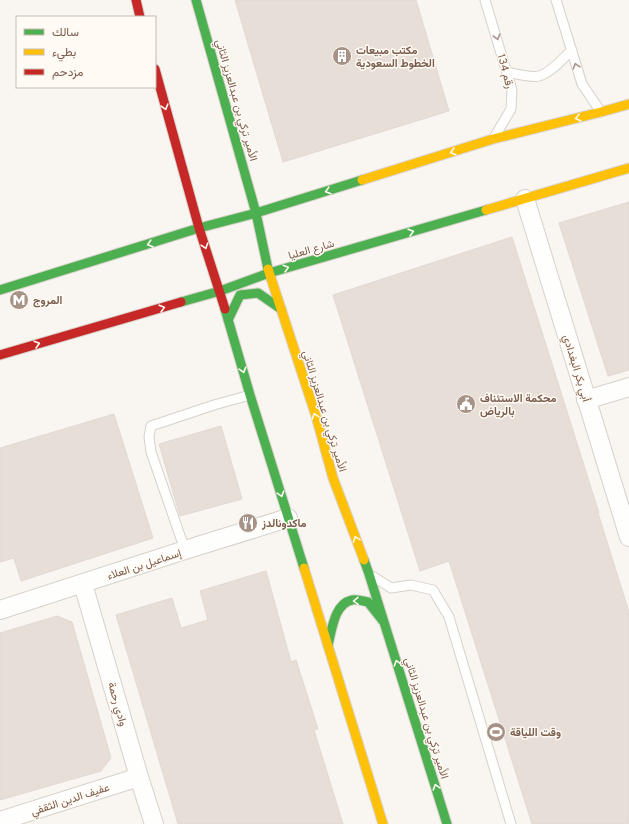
<svg xmlns="http://www.w3.org/2000/svg" width="629" height="824" font-family="Overpass,Vazirmatn,sans-serif">
<style>
.building{fill:#e6ded7;stroke:#e2d8d2}
.lines{fill:none;stroke-linecap:round;stroke-linejoin:round}
.lane-casing{stroke:#d7d1cb;stroke-width:11}
.street-casing{stroke:#d7d1cb;stroke-width:20}
.fast-casing{stroke:#d9d2cb;stroke-width:11}
.slow-casing{stroke:#d9d2cb;stroke-width:11}
.jam-casing{stroke:#d9d2cb;stroke-width:11}
.lane{stroke:#fefefd;stroke-width:9}
.street{stroke:#fefefd;stroke-width:18}
.fast{stroke:#4caf50;stroke-width:9}
.slow{stroke:#ffc107;stroke-width:9}
.jam{stroke:#c62828;stroke-width:9}
.oneway{stroke:#a8958b}
.oneway2{stroke:#fffaf3}
.labels{text-anchor:middle;stroke-width:3;stroke-linejoin:round;paint-order:stroke}
.poi-label{font-size:11px;font-weight:bold;fill:#7a5c4d;stroke:#fffaf3;text-anchor:start}
.street-label{font-size:11px;fill:#7a5c4d;stroke:#fffaf3}
</style>
<rect width="100%" height="100%" fill="#f9f5f0"/>
<!-- building -->
<path class="building" d="M235,0H416L449,111L283,162Z
M629,202V370L608,376L559,223Z
M512,237L599,513H598L629,612V824H532L449,561L420,571L333,295Z
M114,414L153,538L21,581L14,558L0,562V448Z
M221,426L242,499L180,516L159,444Z
M266,571L291,662L296,660L318,729L314,730L343,824H178L116,615L172,598L181,628L208,620L200,591Z
M57,616L72,622L111,758L101,771L0,800V633Z"/>
<g class="lines">
<!-- lane casing -->
<g class="lane-casing">
<path id="lane" d="M485,0L512,90L511,109L495,136
M556,0L582,84L601,112
M507,72C516,74 530,78 539,76C551,73 563,58 572,50
M185,550L151,452L149,437L151,426L214,405L250,395
M374,577L391,588L411,585L433,590L449,617L511,824"/>
</g>
<!-- street casing -->
<g class="street-casing">
<path id="street" d="M525,199L629,537
M586,400L629,387
M83,584L139,777L154,824
M0,610L185,550L288,518
M0,821L139,777"/>
</g>
<!-- fast casing -->
<g class="fast-casing">
<path id="fast" d="M196,0L256,213L268,269
M0,290L199,228L256,213L362,180
M181,302L220,291L269,273L486,210
M225,309L250,395L304,568
M228,320L240,295L258,293L281,309
M364,560L369,574L447,824
M328,645C332,630 334,604 352,600C357,599 363,601 368,602L383,621"/>
</g>
<!-- slow casing -->
<g class="slow-casing">
<path id="slow" d="M362,180L493,139L601,112L629,104
M486,210L629,168
M268,269L316,416L333,478L364,560
M304,568L383,824"/>
</g>
<!-- jam casing -->
<g class="jam-casing">
<path id="jam" d="M136,0L140,17
M155,69L199,228L225,309
M0,355L181,302"/>
</g>
<!-- lane -->
<use href="#lane" class="lane"/>
<!-- street -->
<use href="#street" class="street"/>
<!-- fast -->
<use href="#fast" class="fast"/>
<!-- slow -->
<use href="#slow" class="slow"/>
<!-- jam -->
<use href="#jam" class="jam"/>
</g>
<!-- one-way arrows -->
<defs><path id="oneway-chevron" d="M-2-3.5L2.5 0L-2 3.5" fill="none" stroke-width="1.6" stroke-linecap="round" stroke-linejoin="round"/></defs>
<g class="oneway">
<use href="#oneway-chevron" transform="translate(497 37) rotate(75)"/>
<use href="#oneway-chevron" transform="translate(576 66) rotate(-107)"/>
</g>
<g class="oneway2">
<use href="#oneway-chevron" transform="translate(165 107) rotate(74)"/>
<use href="#oneway-chevron" transform="translate(578 118) rotate(166)"/>
<use href="#oneway-chevron" transform="translate(453 152) rotate(163)"/>
<use href="#oneway-chevron" transform="translate(328 191) rotate(163)"/>
<use href="#oneway-chevron" transform="translate(411 232) rotate(-16)"/>
<use href="#oneway-chevron" transform="translate(150 244) rotate(163)"/>
<use href="#oneway-chevron" transform="translate(205 246) rotate(72)"/>
<use href="#oneway-chevron" transform="translate(286 268) rotate(-16)"/>
<use href="#oneway-chevron" transform="translate(162 308) rotate(-16)"/>
<use href="#oneway-chevron" transform="translate(37 344) rotate(-16)"/>
<use href="#oneway-chevron" transform="translate(243 370) rotate(74)"/>
<use href="#oneway-chevron" transform="translate(315 416) rotate(-107)"/>
<use href="#oneway-chevron" transform="translate(281 494) rotate(73)"/>
<use href="#oneway-chevron" transform="translate(356 539) rotate(-111)"/>
<use href="#oneway-chevron" transform="translate(356 601) rotate(179)"/>
<use href="#oneway-chevron" transform="translate(397 663) rotate(-107)"/>
<use href="#oneway-chevron" transform="translate(436 787) rotate(-106)"/>
</g>
<!-- icons -->
<defs>
<g id="building-disc" transform="scale(1)"><circle r="9.5" fill="#a69286" stroke="#fffaf3"/><path d="M-4-6H4V6H1V3H-1V6H-4ZM-2.5-4.3h1.7v1.8h-1.7ZM.8-4.3h1.7v1.8H.8ZM-2.5-1h1.7V.8h-1.7ZM.8-1h1.7V.8H.8Z" fill="#fff"/></g>
<g id="metro-disc" transform="scale(1)"><circle r="9.5" fill="#a69286" stroke="#fffaf3"/><path d="M-5.5 5V-5H-3L0 0L3-5H5.5V5H3V-.5L0 4L-3-.5V5Z" fill="#fff"/></g>
<g id="civic-disc" transform="scale(1)"><circle r="9.5" fill="#a69286" stroke="#fffaf3"/><path d="M-.6-6.5H3V-4.5H.6V-3L4-1V1h2V6H-6V1h2V-1L-.6-3ZM-1.2 2.5V6h2.4V2.5Z" fill="#fff"/></g>
<g id="restaurant-disc" transform="scale(1)"><circle r="9.5" fill="#a69286" stroke="#fffaf3"/><path d="M-5-6h1v4h1v-4h1v4h1v-4h1v5L-1.5 .5V6h-2V.5L-5-1ZM5-6V6H3V1.5H1.5Q1.5-4 5-6Z" fill="#fff"/></g>
<g id="stadium-disc" transform="scale(1)"><circle r="9.5" fill="#a69286" stroke="#fffaf3"/><path d="M0-5a6.5 5 0 1 0 0 10a6.5 5 0 1 0 0-10ZM-3.5-1.8h7v3.6h-7Z" fill="#fff"/></g>
</defs>
<g fill-rule="evenodd">
<use href="#building-disc" x="342" y="56"/>
<use href="#metro-disc" x="19" y="300"/>
<use href="#civic-disc" x="466" y="404"/>
<use href="#restaurant-disc" x="248" y="523"/>
<use href="#stadium-disc" x="496" y="732"/>
</g>
<g class="labels">
<!-- poi labels -->
<g class="poi-label">
<text x="356" y="54">مكتب مبيعات<tspan x="356" dy="13">الخطوط السعودية</tspan></text>
<text x="33" y="304">المروج</text>
<text x="480" y="402">محكمة الاستئناف<tspan x="480" dy="13">بالرياض</tspan></text>
<text x="262" y="527">ماكدونالدز</text>
<text x="510" y="736">وقت اللياقة</text>
</g>
<!-- street labels -->
<g class="street-label">
<text transform="translate(506 71) rotate(75)" y="4">رقم 134</text>
<text transform="translate(237 100) rotate(74)" y="4">الأمير تركي بن عبدالعزيز الثاني</text>
<text transform="translate(311 249) rotate(-16)" y="4">شارع العليا</text>
<text transform="translate(577 368) rotate(73)" y="4">أبي بكر البغدادي</text>
<text transform="translate(325 411) rotate(73)" y="4">الأمير تركي بن عبدالعزيز الثاني</text>
<text transform="translate(144 564) rotate(-18)" y="4">إسماعيل بن العلاء</text>
<text transform="translate(118 704) rotate(74)" y="4">وادي رحمة</text>
<text transform="translate(427 718) rotate(73)" y="4">الأمير تركي بن عبدالعزيز الثاني</text>
<text transform="translate(70 799) rotate(-18)" y="4">عفيف الدين الثقفي</text>
</g>
</g>
<!-- legend -->
<rect x="16" y="16" width="140" height="72" fill="#fffaf3" stroke="#cabbb1"/>
<rect x="24" y="29" width="20" height="6" fill="#4caf50" stroke="#cabbb1"/>
<text x="52" y="36" font-size="12" fill="#7a5c4d">سالك</text>
<rect x="24" y="49" width="20" height="6" fill="#ffc107" stroke="#cabbb1"/>
<text x="52" y="56" font-size="12" fill="#7a5c4d">بطيء</text>
<rect x="24" y="69" width="20" height="6" fill="#c62828" stroke="#cabbb1"/>
<text x="52" y="76" font-size="12" fill="#7a5c4d">مزدحم</text>
</svg>
